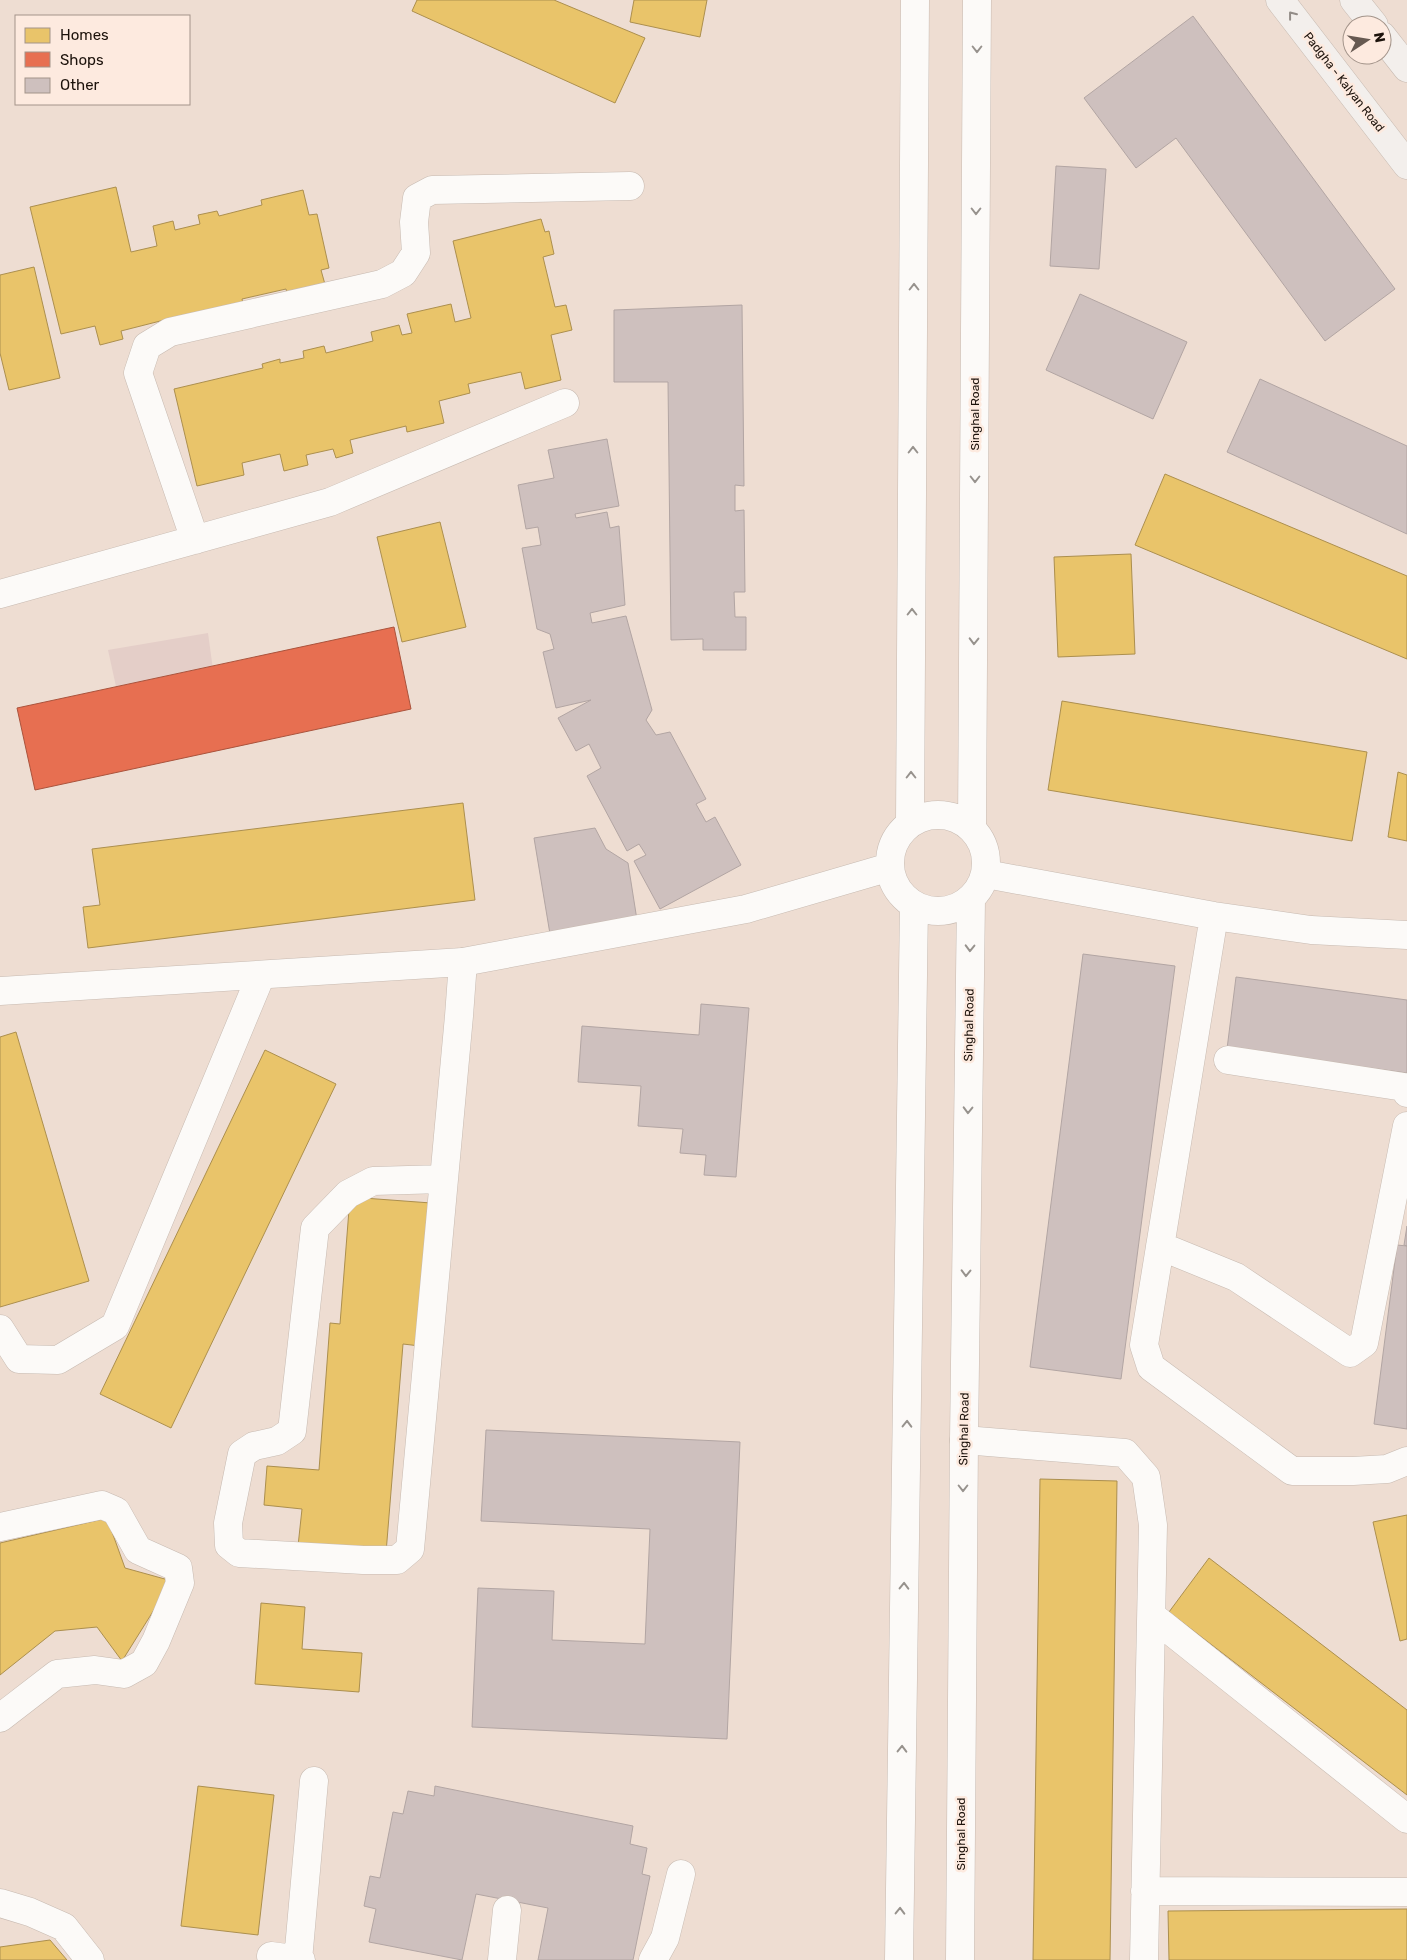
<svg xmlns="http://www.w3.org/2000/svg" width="1407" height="1960" font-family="Rubik,sans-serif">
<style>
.commercial{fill:#e4cec8}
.homes{fill:#e9c46a;stroke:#ac8f4e}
.shops{fill:#e76f51;stroke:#aa533c}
.building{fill:#cec0be;stroke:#b2a5a3}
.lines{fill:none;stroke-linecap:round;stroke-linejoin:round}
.minor-casing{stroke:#c7bab1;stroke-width:29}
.tertiary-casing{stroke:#c7bab1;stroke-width:29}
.secondary-casing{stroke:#c7bab1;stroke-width:29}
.minor{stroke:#fcfaf8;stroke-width:28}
.tertiary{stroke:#fcfaf8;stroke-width:28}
.secondary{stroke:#f3efec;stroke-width:28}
.oneway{stroke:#928c87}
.oneway2{stroke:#97928d}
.labels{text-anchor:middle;stroke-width:5;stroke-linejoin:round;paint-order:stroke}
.street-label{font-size:12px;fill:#1c120b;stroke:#fdeadf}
</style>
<rect width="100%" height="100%" fill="#eeddd2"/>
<!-- commercial -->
<path class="commercial" d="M208,633L220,721L126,732L108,650Z"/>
<!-- homes -->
<path class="homes" d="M417,0H554L645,38L615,103L412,11Z
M634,0H707L700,37L630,22Z
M116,187L131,252L157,246L153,226L173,221L175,230L200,224L198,215L217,211L219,216L262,205L261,200L303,190L309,215L317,214L329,268L321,270L326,288L288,297L286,289L242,299L245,313L176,317L121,331L123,339L100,345L95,326L61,334L30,207Z
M541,219L545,232L549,231L554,254L543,257L555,307L566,305L572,330L551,335L561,380L525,389L521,372L468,384L470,393L439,401L444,423L407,432L406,426L350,440L353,453L336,458L333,449L306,455L308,465L284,471L280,454L242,463L244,475L197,486L174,389L263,368L262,364L280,359V363L304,358L303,351L324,346L326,353L373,341L371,332L399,325L402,335L412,333L407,314L451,304L455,322L471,318L453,241Z
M34,267L60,378L9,390L0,353V275Z
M1165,474L1407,576V659L1135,545Z
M440,522L466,627L402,642L377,537Z
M1131,554L1135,654L1058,657L1054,557Z
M1062,701L1367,752L1352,841L1048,790Z
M1398,772L1407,775V841L1388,837Z
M463,803L475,900L88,948L83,907L100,905L92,849Z
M16,1032L89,1281L0,1307V1037Z
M265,1050L336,1084L171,1428L100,1394Z
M350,1197L431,1203L420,1346L403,1344L386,1553L298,1546L302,1509L264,1505L267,1466L319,1470L330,1323L340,1324Z
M1040,1479L1117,1481L1110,1960H1033Z
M1407,1515V1639L1400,1641L1373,1522Z
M107,1518L125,1568L172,1581L122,1661L97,1627L55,1631L0,1675V1543Z
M1209,1558L1407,1710V1795L1169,1612Z
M261,1603L305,1607L302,1649L362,1653L359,1692L255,1684Z
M198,1786L274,1795L258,1935L181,1926Z
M1407,1909V1960H1169L1168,1911Z
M50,1940L67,1960H0V1947Z"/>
<!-- shops -->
<path class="shops" d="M394,627L411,709L35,790L17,708Z"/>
<!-- building -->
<path class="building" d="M1193,16L1395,289L1325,341L1176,138L1136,168L1084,98Z
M1056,166L1106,169L1099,269L1050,266Z
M1080,294L1187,342L1153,419L1046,370Z
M742,305L744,486L735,485V511L744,510L745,592H734L735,617H746V650H703V639L671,640L668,382H614V310Z
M1260,379L1407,446V534L1227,452Z
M607,439L619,506L575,514L576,518L607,512L610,528L619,526L625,605L590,613L592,623L626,616L652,710L646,720L656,735L670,732L706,799L696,804L706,822L715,817L741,865L660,909L634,861L646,855L639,844L627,851L587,776L601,768L589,744L576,751L558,718L591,700L556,708L543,652L554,649L550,634L537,629L522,548L541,545L538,527L526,529L518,485L554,478L548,450Z
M595,828L606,849L628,863L637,920L550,934L534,838Z
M1083,954L1175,966L1121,1379L1030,1367Z
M1236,977L1407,1000V1073L1227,1049Z
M701,1004L749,1008L736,1177L704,1175L706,1155L680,1153L683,1129L638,1126L641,1086L578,1082L582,1026L699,1035Z
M1407,1226V1246L1404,1245Z
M1397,1245L1407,1246V1429L1374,1424Z
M486,1430L740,1442L727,1739L472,1727L478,1588L554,1591L552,1640L645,1644L650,1529L481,1521Z
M435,1786L633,1826L630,1844L647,1848L642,1874L650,1876L633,1960H538L548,1908L476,1894L462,1960L369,1942L376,1909L364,1906L370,1876L380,1878L393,1812L403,1814L408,1791L434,1796Z"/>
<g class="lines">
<!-- minor casing -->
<g class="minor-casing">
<path id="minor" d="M195,540L138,373L147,346L170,332L382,284L403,273L416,253L414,222L417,198L432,190L630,186
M0,594L330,502L565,403
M986,874L1214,916L1311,930L1407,935
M1214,916L1144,1345L1151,1367L1292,1471H1353L1387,1469L1407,1461
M1228,1060L1404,1087L1407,1093
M443,1179L373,1181L348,1194L315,1228L292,1431L277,1441L254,1446L242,1454L228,1523L229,1545L239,1553L363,1560H397L410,1549L459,1016L463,962
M1160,1246L1236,1277L1350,1353L1364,1343L1407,1126
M0,1329L19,1359L58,1360L115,1326L261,975
M964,1440L1125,1453L1146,1477L1153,1525L1144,1960
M0,1527L102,1505L116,1511L138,1550L178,1568L180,1583L156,1641L144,1663L124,1674L95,1670L57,1674L0,1718
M1152,1616L1407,1819
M1145,1891L1407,1892
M0,1903L30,1912L64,1927L90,1960
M271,1956L301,1960
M298,1960L314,1781
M502,1960L507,1910
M653,1960L665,1938L681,1874"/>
</g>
<!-- tertiary casing -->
<g class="tertiary-casing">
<path id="tertiary" d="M890 863a48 48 0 1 1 96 0a48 48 0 1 1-96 0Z
M910,823L915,0
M972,828L977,0
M0,991L463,962L746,909L890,867
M899,1960L914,905
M960,1960L964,1440L971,899"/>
</g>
<!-- secondary casing -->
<g class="secondary-casing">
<path id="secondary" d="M1280,0L1407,165
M1354,0L1374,25
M1382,36L1407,68"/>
</g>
<!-- minor -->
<use href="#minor" class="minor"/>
<!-- tertiary -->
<use href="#tertiary" class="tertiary"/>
<!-- secondary -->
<use href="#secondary" class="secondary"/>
</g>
<!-- one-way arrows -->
<defs><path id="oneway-chevron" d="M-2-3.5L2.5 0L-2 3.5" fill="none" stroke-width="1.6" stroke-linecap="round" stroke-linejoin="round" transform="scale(1.25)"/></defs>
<use class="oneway" href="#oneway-chevron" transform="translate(1292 15) rotate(-128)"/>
<g class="oneway2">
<use href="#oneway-chevron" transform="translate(977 49) rotate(90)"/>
<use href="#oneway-chevron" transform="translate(976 211) rotate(90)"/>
<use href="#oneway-chevron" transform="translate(914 287) rotate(-90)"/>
<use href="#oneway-chevron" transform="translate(913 450) rotate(-90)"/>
<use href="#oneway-chevron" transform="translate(975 479) rotate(90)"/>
<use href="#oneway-chevron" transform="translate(912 612) rotate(-90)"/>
<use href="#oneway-chevron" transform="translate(974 641) rotate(91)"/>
<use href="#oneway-chevron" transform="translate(911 775) rotate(-90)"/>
<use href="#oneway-chevron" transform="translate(970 948) rotate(91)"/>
<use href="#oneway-chevron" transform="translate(968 1110) rotate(91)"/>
<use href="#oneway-chevron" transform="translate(966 1273) rotate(91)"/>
<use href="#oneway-chevron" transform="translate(907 1424) rotate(-89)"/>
<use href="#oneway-chevron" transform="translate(963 1488) rotate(90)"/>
<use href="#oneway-chevron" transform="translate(904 1586) rotate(-89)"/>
<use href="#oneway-chevron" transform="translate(902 1749) rotate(-89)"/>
<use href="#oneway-chevron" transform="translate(900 1911) rotate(-89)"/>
</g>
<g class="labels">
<!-- street labels -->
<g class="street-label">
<text transform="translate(1344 82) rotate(52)" y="4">Padgha - Kalyan Road</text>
<text transform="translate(975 414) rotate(-90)" y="4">Singhal Road</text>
<text transform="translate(969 1025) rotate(-89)" y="4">Singhal Road</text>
<text transform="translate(964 1429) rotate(-89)" y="4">Singhal Road</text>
<text transform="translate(961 1834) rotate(-90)" y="4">Singhal Road</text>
</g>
</g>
<!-- legend -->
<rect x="15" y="15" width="175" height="90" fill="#fdeadf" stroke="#a3948a"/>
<rect x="25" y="28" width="25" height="15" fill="#e9c46a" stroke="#a3948a"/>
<text x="60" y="40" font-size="15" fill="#1c120b">Homes</text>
<rect x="25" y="52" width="25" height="15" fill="#e76f51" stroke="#a3948a"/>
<text x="60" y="65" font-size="15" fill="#1c120b">Shops</text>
<rect x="25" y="78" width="25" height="15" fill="#cec0be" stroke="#a3948a"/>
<text x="60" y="90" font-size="15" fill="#1c120b">Other</text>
<!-- north arrow -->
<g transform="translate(1367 40) rotate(78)"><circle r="24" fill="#fdeadf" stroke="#a3948a"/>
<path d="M0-4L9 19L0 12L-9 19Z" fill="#665951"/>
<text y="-8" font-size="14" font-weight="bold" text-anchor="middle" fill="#1c120b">N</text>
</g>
</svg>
